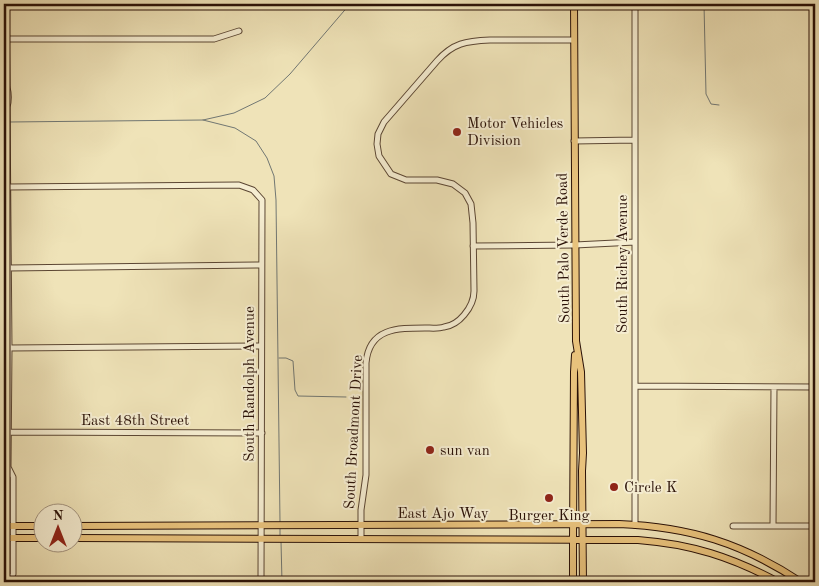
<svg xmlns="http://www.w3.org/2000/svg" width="819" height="586" font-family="'Old Standard TT',serif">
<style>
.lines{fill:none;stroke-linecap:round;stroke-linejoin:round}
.stream{stroke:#717773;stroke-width:1}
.minor-casing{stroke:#5b4633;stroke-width:7}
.major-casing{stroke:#2a1107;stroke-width:8}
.minor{stroke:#f5edd1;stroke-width:5}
.major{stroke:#e8c27c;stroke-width:6}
.poi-dot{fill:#8f2418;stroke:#f5edd1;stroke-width:2}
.labels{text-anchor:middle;stroke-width:4;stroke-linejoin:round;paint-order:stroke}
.poi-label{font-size:15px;fill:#2a1107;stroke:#f5edd1;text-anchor:start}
.street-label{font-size:15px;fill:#2a1107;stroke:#f5edd1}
</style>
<rect width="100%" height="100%" fill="#efe3b8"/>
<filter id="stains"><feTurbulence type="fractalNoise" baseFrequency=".004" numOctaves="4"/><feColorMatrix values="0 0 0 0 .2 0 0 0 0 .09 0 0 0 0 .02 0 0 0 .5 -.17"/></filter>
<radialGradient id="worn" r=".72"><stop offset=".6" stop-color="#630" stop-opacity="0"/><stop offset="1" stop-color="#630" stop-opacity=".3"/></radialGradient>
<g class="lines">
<!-- stream -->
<path class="stream" d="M704,4L706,94L711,104L719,105
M203,120L235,128L256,141L267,158L274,176L276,200L280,522
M9,122L203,120L234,113L265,98L290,74L350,4
M279,358H286L293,361L295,390L298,396L346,397
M280,528V537
M281,541L282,582"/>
<!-- minor casing -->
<g class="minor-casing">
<path id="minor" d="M635,4V525
M7,39H214L239,31
M7,87C3,94 4,99 7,106
M574,141L635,140
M8,187L239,185L253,190L262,200L261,582
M473,246L575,245L635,242
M8,268L261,265
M9,348L261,346
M635,386L815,387
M8,432L262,433
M8,467L13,477V574L8,582
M4,476L8,467L9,348L7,107C9,100 9,95 7,87L6,4
M733,526H815
M773,526L774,387
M361,539V510L366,475V363C369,328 397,328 425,328C431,328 438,329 444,327C452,326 459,321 464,315C470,308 474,300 474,291L473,223L471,204L465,193L453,184L437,180H406L391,174L379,156L377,144L378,134L384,122L437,61C453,43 466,41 490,40H574"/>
</g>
<!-- major casing -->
<g class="major-casing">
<path id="major" d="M574,4L576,341L581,372L583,453L582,471L583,582
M4,526H42
M72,526L619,524C690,527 742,543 801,582
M4,538H42
M72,538L638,540C691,544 732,557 778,582
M573,582V539L574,372L575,355"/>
</g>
<!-- minor -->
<use href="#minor" class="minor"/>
<!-- major -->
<use href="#major" class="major"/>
</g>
<!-- markers -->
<g class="poi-dot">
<circle cx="457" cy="132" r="5"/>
<circle cx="430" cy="450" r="5"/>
<circle cx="614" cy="487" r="5"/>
<circle cx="549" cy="498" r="5"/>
</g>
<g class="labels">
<!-- poi labels -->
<g class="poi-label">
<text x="467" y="128">Motor Vehicles<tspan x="467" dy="17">Division</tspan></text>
<text x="440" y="455">sun van</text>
<text x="624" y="492">Circle K</text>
<text x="549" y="520" text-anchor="middle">Burger King</text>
</g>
<!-- street labels -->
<g class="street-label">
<text transform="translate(563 248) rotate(-91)" y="5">South Palo Verde Road</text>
<text transform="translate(622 264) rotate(-90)" y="5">South Richey Avenue</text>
<text transform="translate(249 384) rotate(-90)" y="5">South Randolph Avenue</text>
<text x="135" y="425">East 48th Street</text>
<text transform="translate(353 432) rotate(-87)" y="5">South Broadmont Drive</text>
<text x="443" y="518">East Ajo Way</text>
</g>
</g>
<!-- margin -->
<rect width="819" height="586" fill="none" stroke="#efe3b8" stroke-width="20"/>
<rect x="5" y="5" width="809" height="576" fill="none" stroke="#2a1107" stroke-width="2.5"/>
<rect x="10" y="10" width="799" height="566" fill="none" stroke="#2a1107"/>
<!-- north arrow -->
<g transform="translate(58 528)"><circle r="24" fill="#f5edd1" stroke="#a49580"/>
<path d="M0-4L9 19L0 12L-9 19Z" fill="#8f2418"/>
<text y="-8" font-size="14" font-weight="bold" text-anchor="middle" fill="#2a1107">N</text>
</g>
<rect width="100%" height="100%" filter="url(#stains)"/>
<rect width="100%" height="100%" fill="url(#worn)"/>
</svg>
